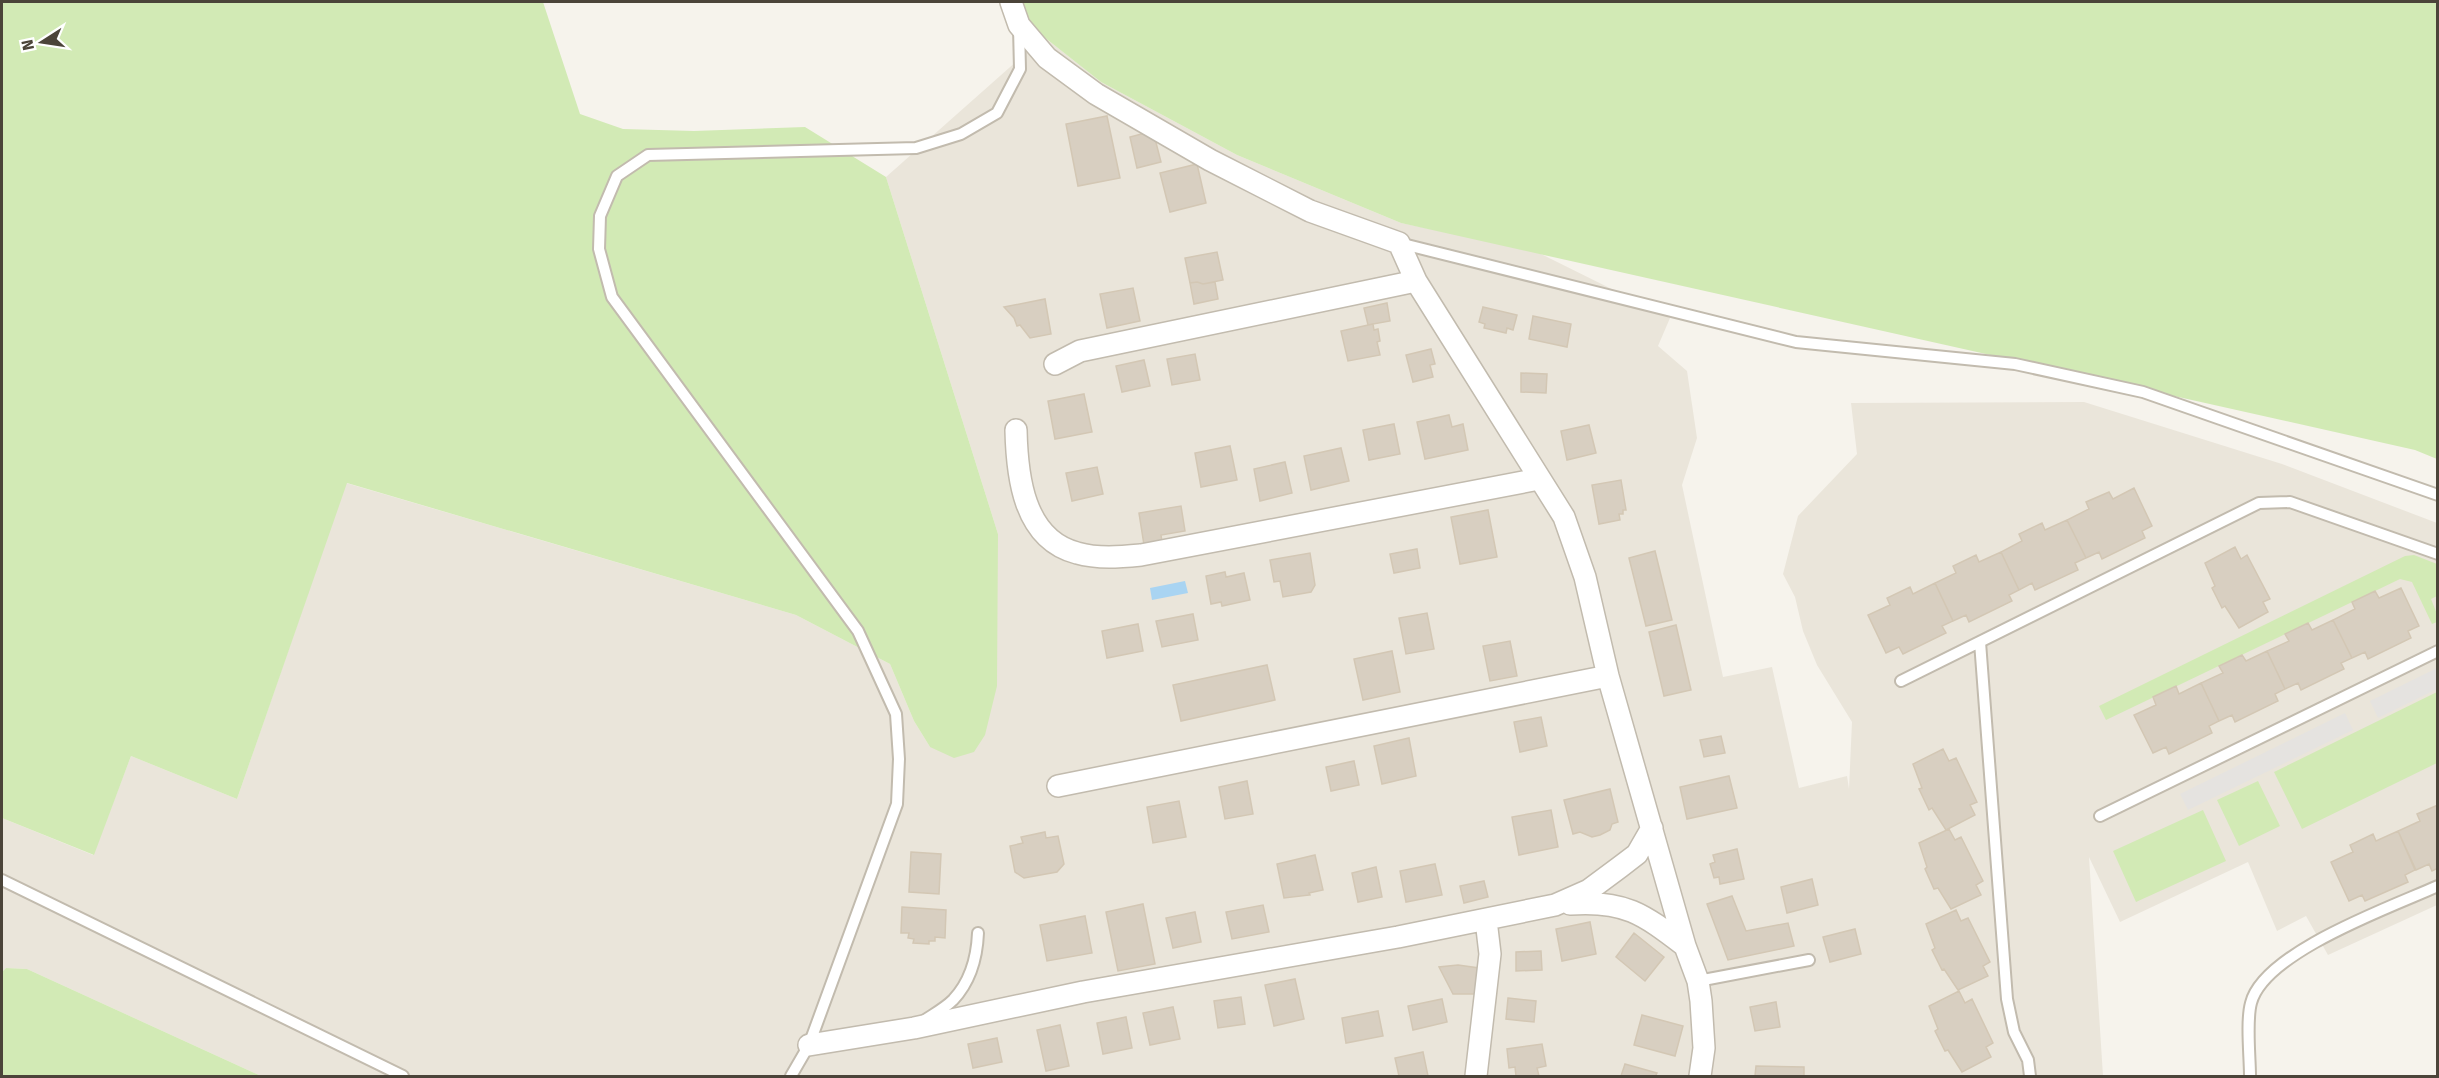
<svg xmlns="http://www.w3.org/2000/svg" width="2439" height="1078" font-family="'Fira Sans',sans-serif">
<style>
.residential{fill:#eae5da}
.green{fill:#d2eab5}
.parking{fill:#e5e3e0}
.water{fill:#a9d4f2}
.building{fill:#d8cfc1;stroke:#d3c7b4;stroke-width:1.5}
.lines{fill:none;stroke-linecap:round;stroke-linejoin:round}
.service-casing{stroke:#c2bbae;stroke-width:14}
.minor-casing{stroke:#c2bbae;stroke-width:24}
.service{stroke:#fff;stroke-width:10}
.minor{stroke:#fff;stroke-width:21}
</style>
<rect width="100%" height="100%" fill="#f6f3ec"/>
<!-- residential -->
<path class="residential" d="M1044,37L1101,82L1237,155L1401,223L1533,250L1670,318L1658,346L1687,371L1697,438L1682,485L1723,677L1772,667L1799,788L1847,776L1849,789L1852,722L1817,665L1803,631L1795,597L1783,574L1798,516L1857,454L1851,403L2084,402L2282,464L2437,523V905L2328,955L2306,916L2277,931L2248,862L2120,922L2089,857L2103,1076H261L27,969L6,968L2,972V818L93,855L131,756L237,799L346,483L796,615L890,664L914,721L930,747L998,534L886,177Z"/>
<!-- green -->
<path class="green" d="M2,2H543L580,114L623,129L694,131L805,127L886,177L998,534L997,686L985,735L974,752L954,758L930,747L914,721L890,664L796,615L347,483L237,799L131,756L94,855L2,818Z
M1010,2H2437V459L2415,450L1401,223L1237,155L1101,82L1044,37Z
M2414,555L2437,564V596L2431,599L2437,614V622L2432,624L2412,582L2400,579L2106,720L2099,706L2405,556Z
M2437,692V763L2302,829L2274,772Z
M2258,781L2280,826L2239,846L2217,800Z
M2203,810L2226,861L2136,902L2113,851Z
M6,968L27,969L261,1076H2V972Z"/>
<!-- parking -->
<path class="parking" d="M2437,668V689L2378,718L2370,701Z
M2345,713L2353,730L2188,810L2180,794Z"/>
<!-- water -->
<path class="water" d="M1185,581L1188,593L1152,600L1150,588Z"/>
<!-- building -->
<path class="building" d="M1107,116L1120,178L1078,186L1066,124Z
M1153,131L1161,162L1137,168L1130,137Z
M1197,164L1206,203L1170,212L1160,173Z
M1217,252L1223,280L1203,284L1197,282L1190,283L1185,258Z
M1197,282L1203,284L1215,282L1218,299L1194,304L1190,283Z
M1133,288L1140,321L1107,328L1100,294Z
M1045,299L1051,334L1030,338L1020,325L1017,326L1014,318L1004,307Z
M1387,303L1390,321L1368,325L1364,308Z
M1483,307L1517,315L1513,330L1507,328L1506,333L1484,328L1485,324L1479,322Z
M1533,316L1571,324L1567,347L1529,339Z
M1373,324L1374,330L1378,329L1380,341L1377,342L1380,355L1348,361L1341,331Z
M1431,349L1435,364L1430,365L1433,377L1413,382L1406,355Z
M1195,354L1200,380L1172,385L1167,359Z
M1144,360L1150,386L1122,392L1116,366Z
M1521,373L1547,374L1546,393L1521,392Z
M1084,394L1092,432L1055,439L1048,401Z
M1449,415L1452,427L1463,424L1468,450L1425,459L1417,422Z
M1394,424L1400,454L1369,460L1363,430Z
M1589,425L1596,453L1567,460L1561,431Z
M1230,446L1237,480L1201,487L1195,453Z
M1341,448L1349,481L1311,490L1304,456Z
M1285,462L1292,493L1260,501L1254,469Z
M1097,467L1103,494L1072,501L1066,473Z
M1621,480L1626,510H1623V514H1619L1620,520L1599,524L1592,485Z
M2134,488L2152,526L2142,531L2145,538L2102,559L2099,552L2086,558L2067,520L2089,509L2086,502L2109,492L2113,499Z
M1181,506L1185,531L1161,535L1162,542L1144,545L1139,513Z
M1488,510L1497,557L1460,564L1451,517Z
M2067,520L2086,558L2075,563L2078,570L2035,590L2032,583L2019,590L2001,552L2022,541L2019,534L2042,523L2045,530Z
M2235,547L2241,559L2247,555L2270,599L2263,602L2268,612L2239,628L2225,606L2222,608L2212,588L2215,586L2205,563Z
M1417,549L1420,568L1394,573L1390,554Z
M1655,551L1672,620L1646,626L1629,558Z
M2001,552L2019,590L2009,595L2012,601L1969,622L1966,615L1953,621L1935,583L1956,573L1953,566L1976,555L1979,562Z
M1310,553L1315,585L1311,592L1283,597L1280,581L1274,582L1270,560Z
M1225,572L1226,577L1244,573L1250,600L1222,606L1221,602L1211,604L1206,576Z
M1935,583L1953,621L1942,626L1946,633L1903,654L1899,647L1886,653L1868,615L1890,605L1887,598L1910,587L1913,594Z
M2401,588L2419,626L2408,631L2411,638L2368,659L2365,652L2352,658L2333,620L2355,609L2352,602L2375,591L2379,598Z
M1427,613L1434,649L1406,654L1399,618Z
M1193,614L1198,640L1162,647L1156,621Z
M2333,620L2352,658L2341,663L2344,669L2301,690L2298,683L2285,689L2267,651L2289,641L2285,634L2308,623L2312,630Z
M1138,624L1143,651L1107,658L1102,631Z
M1676,625L1691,690L1664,696L1649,632Z
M1510,641L1517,676L1490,681L1483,646Z
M1392,651L1400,692L1363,700L1354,659Z
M2267,651L2285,689L2275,694L2278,701L2235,722L2232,715L2219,721L2201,683L2223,673L2219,666L2242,655L2246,661Z
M1267,665L1275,700L1181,721L1173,685Z
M2201,683L2219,721L2209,726L2212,733L2169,754L2166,747L2153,753L2134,715L2156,705L2153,697L2176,686L2179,694Z
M1541,717L1547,746L1520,752L1514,722Z
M1721,736L1725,753L1704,757L1700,740Z
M1409,738L1416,776L1382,784L1374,746Z
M1943,749L1949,761L1956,758L1977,802L1970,805L1975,815L1946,830L1932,808L1929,810L1919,789L1922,788L1913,764Z
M1354,761L1359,785L1331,791L1326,767Z
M1729,776L1737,808L1687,819L1680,787Z
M1247,781L1253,814L1225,819L1219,787Z
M1610,789L1618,822L1612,824L1610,830L1600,835L1592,837L1580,832L1573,834L1564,800Z
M1179,801L1186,837L1153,843L1147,807Z
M2438,805V868L2432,871L2429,864L2416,870L2398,831L2420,821L2417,814Z
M1551,810L1558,847L1519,855L1512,817Z
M1949,829L1955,840L1961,837L1983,881L1976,885L1981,895L1951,909L1938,888L1934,889L1925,869L1927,867L1919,843Z
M2398,831L2415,870L2405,875L2408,882L2365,901L2362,895L2349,901L2331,862L2353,852L2350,845L2373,834L2376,841Z
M1045,832L1046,838L1058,836L1064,864L1057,872L1024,878L1015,872L1010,846L1023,843L1021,837Z
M1737,849L1744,879L1720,884L1719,877L1714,878L1710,864L1715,862L1713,855Z
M911,852L941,854L939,894L909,892Z
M1315,855L1323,890L1309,893L1310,895L1284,898L1277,864Z
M1435,864L1442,895L1406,902L1400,871Z
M1376,867L1382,897L1358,902L1352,873Z
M1812,879L1818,905L1787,913L1781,887Z
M1484,881L1488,897L1464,903L1460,886Z
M1732,896L1746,931L1788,923L1794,946L1728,960L1707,904Z
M1143,904L1155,964L1118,971L1106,912Z
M1263,905L1269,932L1232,939L1226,912Z
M902,907L946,910L945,938L935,937V941H929V944L913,943L914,939L908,938L909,933H901Z
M1956,910L1961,921L1968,918L1990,962L1983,966L1988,976L1958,990L1944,969L1942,970L1932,950L1935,948L1926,924Z
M1195,912L1201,942L1173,948L1166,918Z
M1085,916L1092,953L1047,961L1040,925Z
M1590,922L1596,954L1562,961L1556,929Z
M1855,929L1861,954L1830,962L1823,937Z
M1634,933L1664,957L1645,981L1616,957Z
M1541,951L1542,970L1516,971V952Z
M1458,965L1479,968L1477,994H1453L1439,967Z
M1295,979L1304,1019L1274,1026L1265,985Z
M1959,991L1965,1003L1972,999L1993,1043L1986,1047L1991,1057L1962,1072L1948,1050L1945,1051L1935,1031L1938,1029L1929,1006Z
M1241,997L1245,1024L1218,1028L1214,1001Z
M1508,998L1536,1001L1534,1022L1506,1019Z
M1442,999L1447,1022L1413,1030L1408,1006Z
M1776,1002L1780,1027L1755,1031L1750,1007Z
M1173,1007L1180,1039L1150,1045L1143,1013Z
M1378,1011L1383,1036L1346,1043L1342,1018Z
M1642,1015L1683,1026L1675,1056L1634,1045Z
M1126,1017L1132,1048L1103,1054L1097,1023Z
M1060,1025L1069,1066L1046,1071L1037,1030Z
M997,1038L1002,1062L973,1068L968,1044Z
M1542,1044L1546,1066L1537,1068L1539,1076H1516L1515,1067L1509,1068L1507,1049Z
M1423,1052L1428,1076H1399L1395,1058Z
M1625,1064L1657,1073L1656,1075L1659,1076H1621Z
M1756,1066L1804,1067V1076H1755Z"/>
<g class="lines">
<!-- service casing -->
<g class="service-casing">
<path id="service" d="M1399,243L1796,342L2015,364L2143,392L2438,495
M1980,642L2007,999L2014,1032L2028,1060L2030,1076
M1901,681L2259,503L2290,502L2438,554
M2100,816L2438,651
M2,880L403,1076
M1698,981L1809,960
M925,1020C934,1014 945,1008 953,1000C970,982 977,957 978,933
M791,1076L809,1045L897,804L899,759L896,714L858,631L612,297L599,249L600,216L617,176L648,155L916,148L961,134L997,113L1020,69L1019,28
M2250,1076C2250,1057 2246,1021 2251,1003C2264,952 2391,907 2438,886"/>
</g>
<!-- minor casing -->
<g class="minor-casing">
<path id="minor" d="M1011,2L1019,25L1047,58L1096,94L1210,160L1310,211L1399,243L1416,281L1564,517L1585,577L1608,676L1685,946L1698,981L1701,1001L1704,1048L1700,1076
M1055,364L1080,351L1416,281
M1016,430C1017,475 1023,539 1077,553C1098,559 1120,557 1141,555L1539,479
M1058,786L1608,676
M1570,904C1625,900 1643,914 1685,946
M809,1045L914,1028L1083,992L1398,937L1555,905L1589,890L1620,867L1637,854L1652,828
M1476,1076L1490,954L1486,920"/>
</g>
<!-- service -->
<use href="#service" class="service"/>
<!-- minor -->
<use href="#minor" class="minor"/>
</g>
<!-- border -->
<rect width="2439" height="1078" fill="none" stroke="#4b4439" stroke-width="6"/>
<!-- north arrow -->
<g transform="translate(42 42) rotate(258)" stroke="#ffffff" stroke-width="4.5" paint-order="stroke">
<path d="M0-4.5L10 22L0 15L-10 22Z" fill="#4b4439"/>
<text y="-9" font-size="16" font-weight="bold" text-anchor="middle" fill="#4b4439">N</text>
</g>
</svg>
